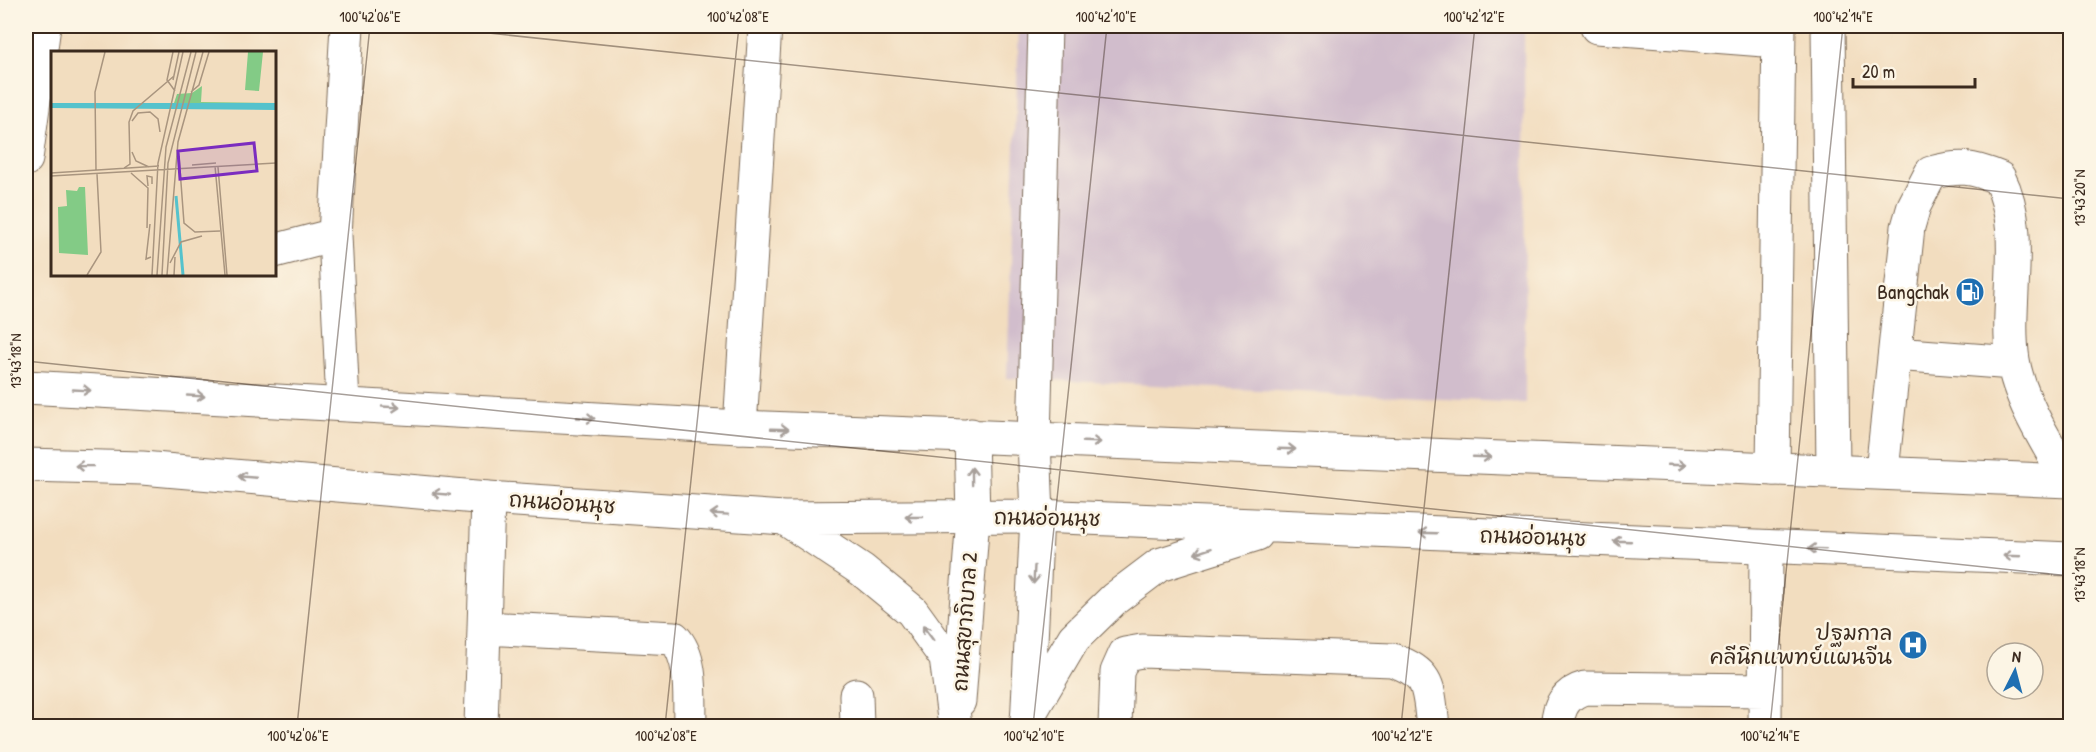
<svg xmlns="http://www.w3.org/2000/svg" width="2096" height="752" font-family="'Patrick Hand','Playpen Sans Thai',sans-serif">
<style>
.industrial{fill:#d1bdcc}
.lines{fill:none;stroke-linecap:round;stroke-linejoin:round}
.minor-casing{stroke:#7b6956;stroke-width:35}
.major-casing{stroke:#7b6956;stroke-width:35}
.highway-casing{stroke:#7b6956;stroke-width:35}
.minor{stroke:#fff;stroke-width:33}
.major{stroke:#fff;stroke-width:33}
.highway{stroke:#fff;stroke-width:33}
.oneway{stroke:#a79f9a}
.ticks{fill:none;stroke:#3b2a1e;stroke-width:1.5;stroke-opacity:0.45}
.labels{text-anchor:middle;stroke-width:5;stroke-linejoin:round;paint-order:stroke}
.poi-label{font-size:21px;fill:#3b2a1e;stroke:#fcf5e5;text-anchor:end}
.street-label{font-size:21px;fill:#3b2a1e;stroke:#fcf5e5}
.inset-river{fill:none;stroke:#55c2cc;stroke-width:3}
.inset-road{fill:none;stroke:#a9957f;stroke-width:1.5}
.view{fill:#7b2cbf;fill-opacity:0.15;stroke:#7b2cbf;stroke-width:3}
.inset-edge{fill:none;stroke:#3b2a1e;stroke-width:3}
.neatline{fill:none;stroke:#3b2a1e;stroke-width:2}
.ticks-label{font-size:15px;text-anchor:middle;fill:#3b2a1e}
</style>
<rect width="100%" height="100%" fill="#fcf5e5"/>
<filter id="ink" filterUnits="userSpaceOnUse"><feTurbulence type="fractalNoise" baseFrequency=".0167" numOctaves="2"/><feDisplacementMap in="SourceGraphic" scale="12" xChannelSelector="R" yChannelSelector="G"/><feConvolveMatrix kernelMatrix="1 2 1 2 8 2 1 2 1" color-interpolation-filters="sRGB"/></filter>
<filter id="wash" filterUnits="userSpaceOnUse"><feTurbulence type="fractalNoise" baseFrequency=".008" numOctaves="4" result="noise"/><feDisplacementMap in="SourceGraphic" scale="24" xChannelSelector="R" yChannelSelector="G"/><feGaussianBlur stdDeviation="1.35" result="paint"/><feColorMatrix in="noise" values="0 0 0 0 0 0 0 0 0 0 0 0 0 0 0 0 0 1.4 0 .05"/><feComposite in="paint" operator="in"/></filter>
<g filter="url(#wash)">
<rect width="100%" height="100%" fill="#f2ddbf"/>
<!-- industrial -->
<path class="industrial" d="M1019,26H1524L1525,403L1007,378Z"/>
</g>
<g filter="url(#ink)">
<g class="lines">
<!-- minor casing -->
<g class="minor-casing">
<path id="minor" d="M1828,26L1833,470
M1597,27L1777,41
M274,251L335,235
M1895,354L2013,363
M343,404L335,235L347,26
M740,427L765,26
M1034,439L1045,26
M1773,469L1779,26
M1882,471L1908,227L1914,206L1931,173C1960,165 1972,167 1999,178C2027,233 2004,301 2013,360C2019,400 2049,446 2069,481
M484,628L674,638C694,659 689,699 690,726
M856,695L857,726
M959,701L973,517
M481,726L488,498
M1027,726L1037,516
M1115,726L1117,672L1125,654L1142,651L1392,660C1432,673 1428,689 1433,726
M1558,726C1557,707 1566,693 1585,688L1765,690
M1765,726L1766,547"/>
</g>
<!-- major casing -->
<g class="major-casing">
<path id="major" d="M26,387L740,427L2070,481
M971,435L973,517
M1034,439L1037,516
M26,465L142,468L488,498L784,518L1037,516L2070,559
M784,518L862,570L912,611L946,658L955,726
M1027,718L1074,638L1114,599L1159,565L1257,534"/>
</g>
<!-- highway casing -->
<g class="highway-casing">
<path id="highway" d="M26,159L44,26"/>
</g>
<!-- minor -->
<use href="#minor" class="minor"/>
<!-- major -->
<use href="#major" class="major"/>
<!-- highway -->
<use href="#highway" class="highway"/>
</g>
<!-- one-way arrows -->
<defs><path id="oneway-shaft" d="M-6 0H5M1.5-3L5.5 0L1.5 3" fill="none" stroke-width="1.6" stroke-linecap="round" stroke-linejoin="round" transform="scale(1.5)"/></defs>
<g class="oneway">
<use href="#oneway-shaft" transform="translate(82 390) rotate(3)"/>
<use href="#oneway-shaft" transform="translate(196 396) rotate(3)"/>
<use href="#oneway-shaft" transform="translate(391 407) rotate(3)"/>
<use href="#oneway-shaft" transform="translate(586 418) rotate(3)"/>
<use href="#oneway-shaft" transform="translate(780 429) rotate(2)"/>
<use href="#oneway-shaft" transform="translate(1092 442) rotate(2)"/>
<use href="#oneway-shaft" transform="translate(1287 449) rotate(2)"/>
<use href="#oneway-shaft" transform="translate(1482 457) rotate(2)"/>
<use href="#oneway-shaft" transform="translate(1677 465) rotate(2)"/>
<use href="#oneway-shaft" transform="translate(84 466) rotate(-179)"/>
<use href="#oneway-shaft" transform="translate(972 476) rotate(-91)"/>
<use href="#oneway-shaft" transform="translate(247 477) rotate(-175)"/>
<use href="#oneway-shaft" transform="translate(441 494) rotate(-175)"/>
<use href="#oneway-shaft" transform="translate(719 514) rotate(-176)"/>
<use href="#oneway-shaft" transform="translate(914 517) rotate(180)"/>
<use href="#oneway-shaft" transform="translate(1428 533) rotate(-178)"/>
<use href="#oneway-shaft" transform="translate(1622 541) rotate(-178)"/>
<use href="#oneway-shaft" transform="translate(1817 549) rotate(-178)"/>
<use href="#oneway-shaft" transform="translate(1203 551) rotate(162)"/>
<use href="#oneway-shaft" transform="translate(2012 556) rotate(-178)"/>
<use href="#oneway-shaft" transform="translate(1034 575) rotate(93)"/>
<use href="#oneway-shaft" transform="translate(928 633) rotate(-126)"/>
</g>
</g>
<!-- ticks -->
<path class="ticks" d="M421,26L2070,199M26,361L2070,576M297,726L370,26M665,726L739,26M1033,726L1107,26M1401,726L1475,26M1770,726L1843,26"/>
<!-- icons -->
<defs>
<g id="fuel-disc" transform="scale(1.5)"><circle r="9.5" fill="#1f6fb2" stroke="#fcf5e5"/><path d="M-5.5-6h7V0h2V4h1.3V-2.5L3-4.5l.8-.8L6-3V5H2.5V1h-1V6h-7ZM-4.2-4.7v3.2H.2V-4.7Z" fill="#fff"/></g>
<g id="hospital-disc" transform="scale(1.5)"><circle r="9.5" fill="#1f6fb2" stroke="#fcf5e5"/><path d="M-5-5h3v3.5h4V-5h3V5h-3V1.5h-4V5h-3Z" fill="#fff"/></g>
</defs>
<g fill-rule="evenodd">
<use href="#fuel-disc" x="1970" y="292"/>
<use href="#hospital-disc" x="1913" y="645"/>
</g>
<g class="labels">
<!-- poi labels -->
<g class="poi-label">
<text x="1949" y="299">Bangchak</text>
<text x="1892" y="640">ปฐมกาล<tspan x="1892" dy="24">คลีนิกแพทย์แผนจีน</tspan></text>
</g>
<!-- street labels -->
<g class="street-label">
<text transform="translate(562 503) rotate(4)" y="7">ถนนอ่อนนุช</text>
<text transform="translate(1047 518) rotate(1)" y="7">ถนนอ่อนนุช</text>
<text transform="translate(1533 537) rotate(2)" y="7">ถนนอ่อนนุช</text>
<text transform="translate(965 622) rotate(-86)" y="7">ถนนสุขาภิบาล 2</text>
</g>
</g>
<!-- overview -->
<g transform="translate(51 51)">
<rect width="225" height="225" fill="#f2ddbf"/>
<path d="M197,1H212L208,40L194,39ZM151,35L150,51L225,52H123L126,43L141,42ZM28,136H34L37,204L8,202L7,156L16,155L15,139L26,140Z" fill="#83cb86"/>
<path d="M0,52H225V59L0,57Z" fill="#55c2cc"/>
<path class="inset-river" d="M125,145L132,224"/>
<path class="inset-road" d="M122,1L116,29L124,40M122,29L128,1M140,41L148,34L158,1M81,70L87,62L99,61L107,68L109,81M81,101L85,110L98,116M128,105L133,172L144,181L169,180M141,114L165,112M164,115L174,224M167,116L176,224M73,117L79,113L78,71L82,60L123,25M45,119L44,41L54,1M0,122L108,115M80,122L97,137L96,177M0,125L225,112M97,135L96,125L101,126V133M99,173L95,208L100,206M119,212L130,191L151,185M36,224L50,201L46,123M101,224L107,112L132,1M106,224L115,96L140,1M111,224L117,112L145,1M116,224L127,91L152,1M123,224L124,206"/>
<path class="view" d="M203,92L206,120L129,128L127,100Z"/>
<rect width="225" height="225" class="inset-edge"/>
</g>
<!-- margin -->
<rect width="2096" height="752" fill="none" stroke="#fcf5e5" stroke-width="66"/>
<!-- north arrow -->
<g transform="translate(2015 671) rotate(6)"><circle r="28" fill="#fcf5e5" stroke="#afa495" stroke-width="1.5"/>
<path d="M0-4.5L10 22L0 15L-10 22Z" fill="#1f6fb2"/>
<text y="-9" font-size="16" font-weight="bold" text-anchor="middle" fill="#3b2a1e">N</text>
</g>
<!-- scale -->
<path d="M1853 78v9h122v-9" fill="none" stroke="#3b2a1e" stroke-width="3"/>
<text x="1862" y="78" font-size="18" fill="#3b2a1e" stroke="#fcf5e5" stroke-width="4.5" paint-order="stroke">20 m</text>
<rect x="33" y="33" width="2030" height="686" class="neatline"/>
<g class="ticks-label">
<text x="370" y="22">100°42'06"E</text>
<text x="738" y="22">100°42'08"E</text>
<text x="1106" y="22">100°42'10"E</text>
<text x="1474" y="22">100°42'12"E</text>
<text x="1843" y="22">100°42'14"E</text>
<text transform="translate(2080 198) rotate(-90)" y="5">13°43'20"N</text>
<text transform="translate(16 361) rotate(-90)" y="5">13°43'18"N</text>
<text transform="translate(2080 575) rotate(-90)" y="5">13°43'18"N</text>
<text x="298" y="741">100°42'06"E</text>
<text x="666" y="741">100°42'08"E</text>
<text x="1034" y="741">100°42'10"E</text>
<text x="1402" y="741">100°42'12"E</text>
<text x="1770" y="741">100°42'14"E</text>
</g>
</svg>
